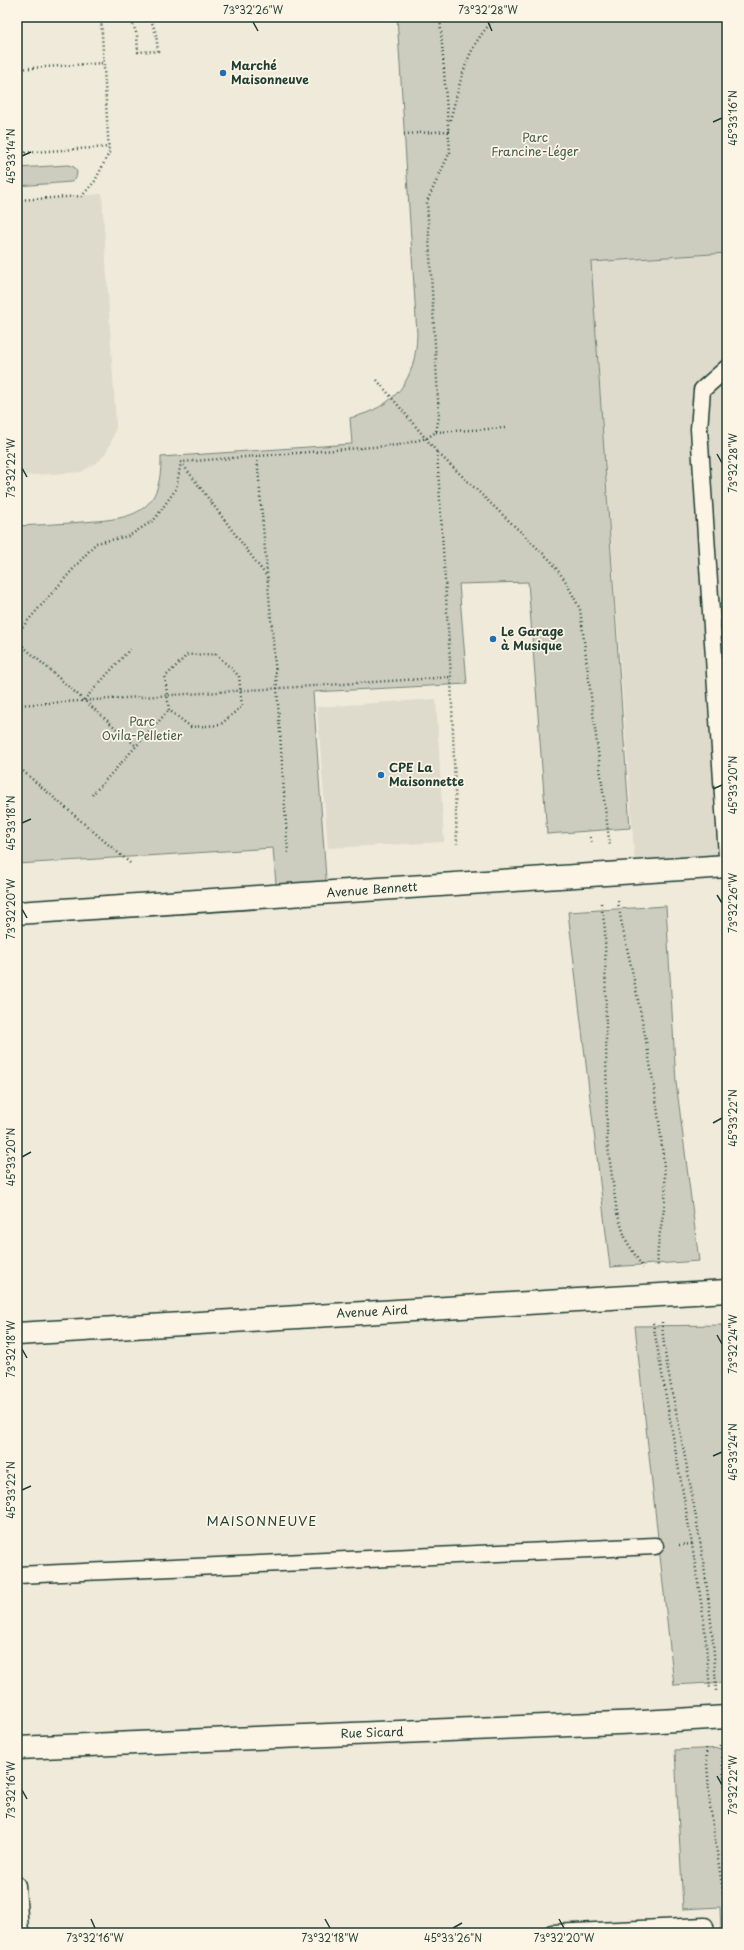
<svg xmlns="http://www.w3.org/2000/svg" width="744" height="1950" font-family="'Playpen Sans',sans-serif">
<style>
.built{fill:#dedbcc}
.green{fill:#cccdbf;stroke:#76857a}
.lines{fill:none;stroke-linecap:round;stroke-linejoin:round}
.lane-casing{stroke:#1f3d34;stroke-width:19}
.street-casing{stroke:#1f3d34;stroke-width:25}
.path{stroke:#1f3d34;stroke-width:2.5;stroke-dasharray:1 3;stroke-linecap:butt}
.lane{stroke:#fcf5e5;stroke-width:16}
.street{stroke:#fcf5e5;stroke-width:22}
.ticks{fill:none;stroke:#1f3d34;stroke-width:1.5}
.poi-dot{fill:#1f6fb2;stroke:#fcf5e5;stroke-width:1.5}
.labels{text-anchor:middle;stroke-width:3.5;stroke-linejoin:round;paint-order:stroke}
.poi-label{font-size:12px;font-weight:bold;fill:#1f3d34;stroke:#fcf5e5;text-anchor:start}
.park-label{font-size:12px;fill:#425a50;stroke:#fcf5e5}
.street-label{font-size:12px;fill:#1f3d34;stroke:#fcf5e5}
.neighbourhood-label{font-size:13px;letter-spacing:1px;fill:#1f3d34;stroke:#fcf5e5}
.neatline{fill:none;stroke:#1f3d34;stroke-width:1.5}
.ticks-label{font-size:10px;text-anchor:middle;fill:#1f3d34}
</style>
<rect width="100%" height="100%" fill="#efeada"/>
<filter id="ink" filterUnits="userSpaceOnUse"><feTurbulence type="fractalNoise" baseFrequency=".025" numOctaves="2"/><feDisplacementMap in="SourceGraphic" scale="8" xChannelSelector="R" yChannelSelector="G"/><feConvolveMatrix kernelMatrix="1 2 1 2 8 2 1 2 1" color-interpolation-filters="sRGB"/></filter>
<g filter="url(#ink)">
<!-- built -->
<path class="built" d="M102,194L116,427L112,440L107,451L100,460L82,472L17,476V200Z
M727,253V866L635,865L591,262Z
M436,699L444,842L328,848L317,707Z"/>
<!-- green -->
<path class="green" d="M397,17H727V253L591,262L630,828L547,834L528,582L459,584L467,684L313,692L327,893L277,896L273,848L17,864V526C39,525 60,524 82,522C131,519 162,515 161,457L352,444L350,418C396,407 416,380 417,334Z
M68,165L74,167L77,172L76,178L71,182L17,186V168Z
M666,906L676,1082L699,1261L610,1267L568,912Z
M727,1325V1682L674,1685L635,1326Z
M727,1748V1933H721L720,1907L683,1909L675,1750Z"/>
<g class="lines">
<!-- lane casing -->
<g class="lane-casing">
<path id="lane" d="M727,368L702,390L699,429L727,856
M17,1575L655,1546
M17,1885L20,1933
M552,1933L705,1926L706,1933"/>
</g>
<!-- street casing -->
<g class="street-casing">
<path id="street" d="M17,913L727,866
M17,1334L727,1291
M17,1748L642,1722L727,1717"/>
</g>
<!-- path -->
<path class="path" d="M130,17L137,35L138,52L158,51L156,34L150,17
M620,17V25
M17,69L103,63
M450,120C461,81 466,45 497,17
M404,134L449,131
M17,153L109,147
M17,200L82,196L95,181L109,153L101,17
M377,380L437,452L551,561L566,582L580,609L610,847
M436,432L505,428
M437,452L451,677L457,844
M257,457L277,688L288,854
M181,462L268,578
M17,633L96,543L129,536L154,520L176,489L181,462L399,445L427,438L436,432L439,417L427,201L450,152L440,17
M17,641L136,746
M216,654L239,676L242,706L220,725L191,727L169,710L165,677L187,655Z
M84,700L130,649
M17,705L451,677
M17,766L130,863
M92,795L169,710
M590,837L592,844
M618,901C621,925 627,947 632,970C646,1039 660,1109 665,1180C668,1210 655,1238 658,1267
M601,903L605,929L607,1140L617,1213L626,1240L643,1268
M662,1322C664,1361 674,1398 681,1436C697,1520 713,1605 716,1691
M653,1323L692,1544L704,1621L710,1690
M679,1545L692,1544
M721,1745L725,1790L727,1797
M706,1748L710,1806L726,1912"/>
<!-- lane -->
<use href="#lane" class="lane"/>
<!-- street -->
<use href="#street" class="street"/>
</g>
</g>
<!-- ticks -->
<path class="ticks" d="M253,22L258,31M488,22L492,31M713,122L722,118M22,156L31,152M717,454L722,463M22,468L27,477M713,789L722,785M22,823L31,819M717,895L722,903M22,909L27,918M713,1123L722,1118M22,1157L31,1152M717,1335L722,1344M22,1349L27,1358M713,1456L722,1452M22,1490L31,1486M717,1776L722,1785M22,1790L27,1799M91,1919L95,1928M325,1919L330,1928M559,1919L564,1928M453,1928L462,1923"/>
<!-- markers -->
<g class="poi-dot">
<circle cx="223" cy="73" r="4"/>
<circle cx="493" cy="639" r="4"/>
<circle cx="381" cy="775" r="4"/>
</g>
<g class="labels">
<!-- poi labels -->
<g class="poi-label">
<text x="231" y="70">Marché<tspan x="231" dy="14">Maisonneuve</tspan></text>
<text x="501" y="636">Le Garage<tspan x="501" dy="14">à Musique</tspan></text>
<text x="389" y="772">CPE La<tspan x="389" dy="14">Maisonnette</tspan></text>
</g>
<!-- park labels -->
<g class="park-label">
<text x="535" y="142">Parc<tspan x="535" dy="14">Francine-Léger</tspan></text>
<text x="142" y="726">Parc<tspan x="142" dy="14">Ovila-Pelletier</tspan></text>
</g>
<!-- street labels -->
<g class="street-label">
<text transform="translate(372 890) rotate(-4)" y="4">Avenue Bennett</text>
<text transform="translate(372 1312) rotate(-3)" y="4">Avenue Aird</text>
<text transform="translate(372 1733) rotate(-2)" y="4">Rue Sicard</text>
</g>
<!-- neighbourhood labels -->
<g class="neighbourhood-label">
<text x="262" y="1526">MAISONNEUVE</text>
</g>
</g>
<!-- margin -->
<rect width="744" height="1950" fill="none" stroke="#fcf5e5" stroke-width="44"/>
<rect x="22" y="22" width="700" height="1906" class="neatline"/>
<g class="ticks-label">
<text x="253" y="14">73°32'26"W</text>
<text x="488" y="14">73°32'28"W</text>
<text transform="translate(733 118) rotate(-90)" y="4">45°33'16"N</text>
<text transform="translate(11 156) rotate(-90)" y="4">45°33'14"N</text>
<text transform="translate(733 463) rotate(-90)" y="4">73°32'28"W</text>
<text transform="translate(11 468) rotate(-90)" y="4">73°32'22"W</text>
<text transform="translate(733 785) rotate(-90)" y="4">45°33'20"N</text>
<text transform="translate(11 823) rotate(-90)" y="4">45°33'18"N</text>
<text transform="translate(733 903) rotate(-90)" y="4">73°32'26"W</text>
<text transform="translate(11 909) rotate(-90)" y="4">73°32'20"W</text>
<text transform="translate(733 1118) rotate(-90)" y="4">45°33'22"N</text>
<text transform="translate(11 1157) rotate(-90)" y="4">45°33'20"N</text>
<text transform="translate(733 1344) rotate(-90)" y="4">73°32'24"W</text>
<text transform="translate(11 1349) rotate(-90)" y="4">73°32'18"W</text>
<text transform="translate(733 1452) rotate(-90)" y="4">45°33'24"N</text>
<text transform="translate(11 1490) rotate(-90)" y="4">45°33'22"N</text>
<text transform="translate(733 1785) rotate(-90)" y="4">73°32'22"W</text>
<text transform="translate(11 1790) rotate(-90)" y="4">73°32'16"W</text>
<text x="95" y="1942">73°32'16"W</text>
<text x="330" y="1942">73°32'18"W</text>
<text x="453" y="1942">45°33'26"N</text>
<text x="564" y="1942">73°32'20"W</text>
</g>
</svg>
